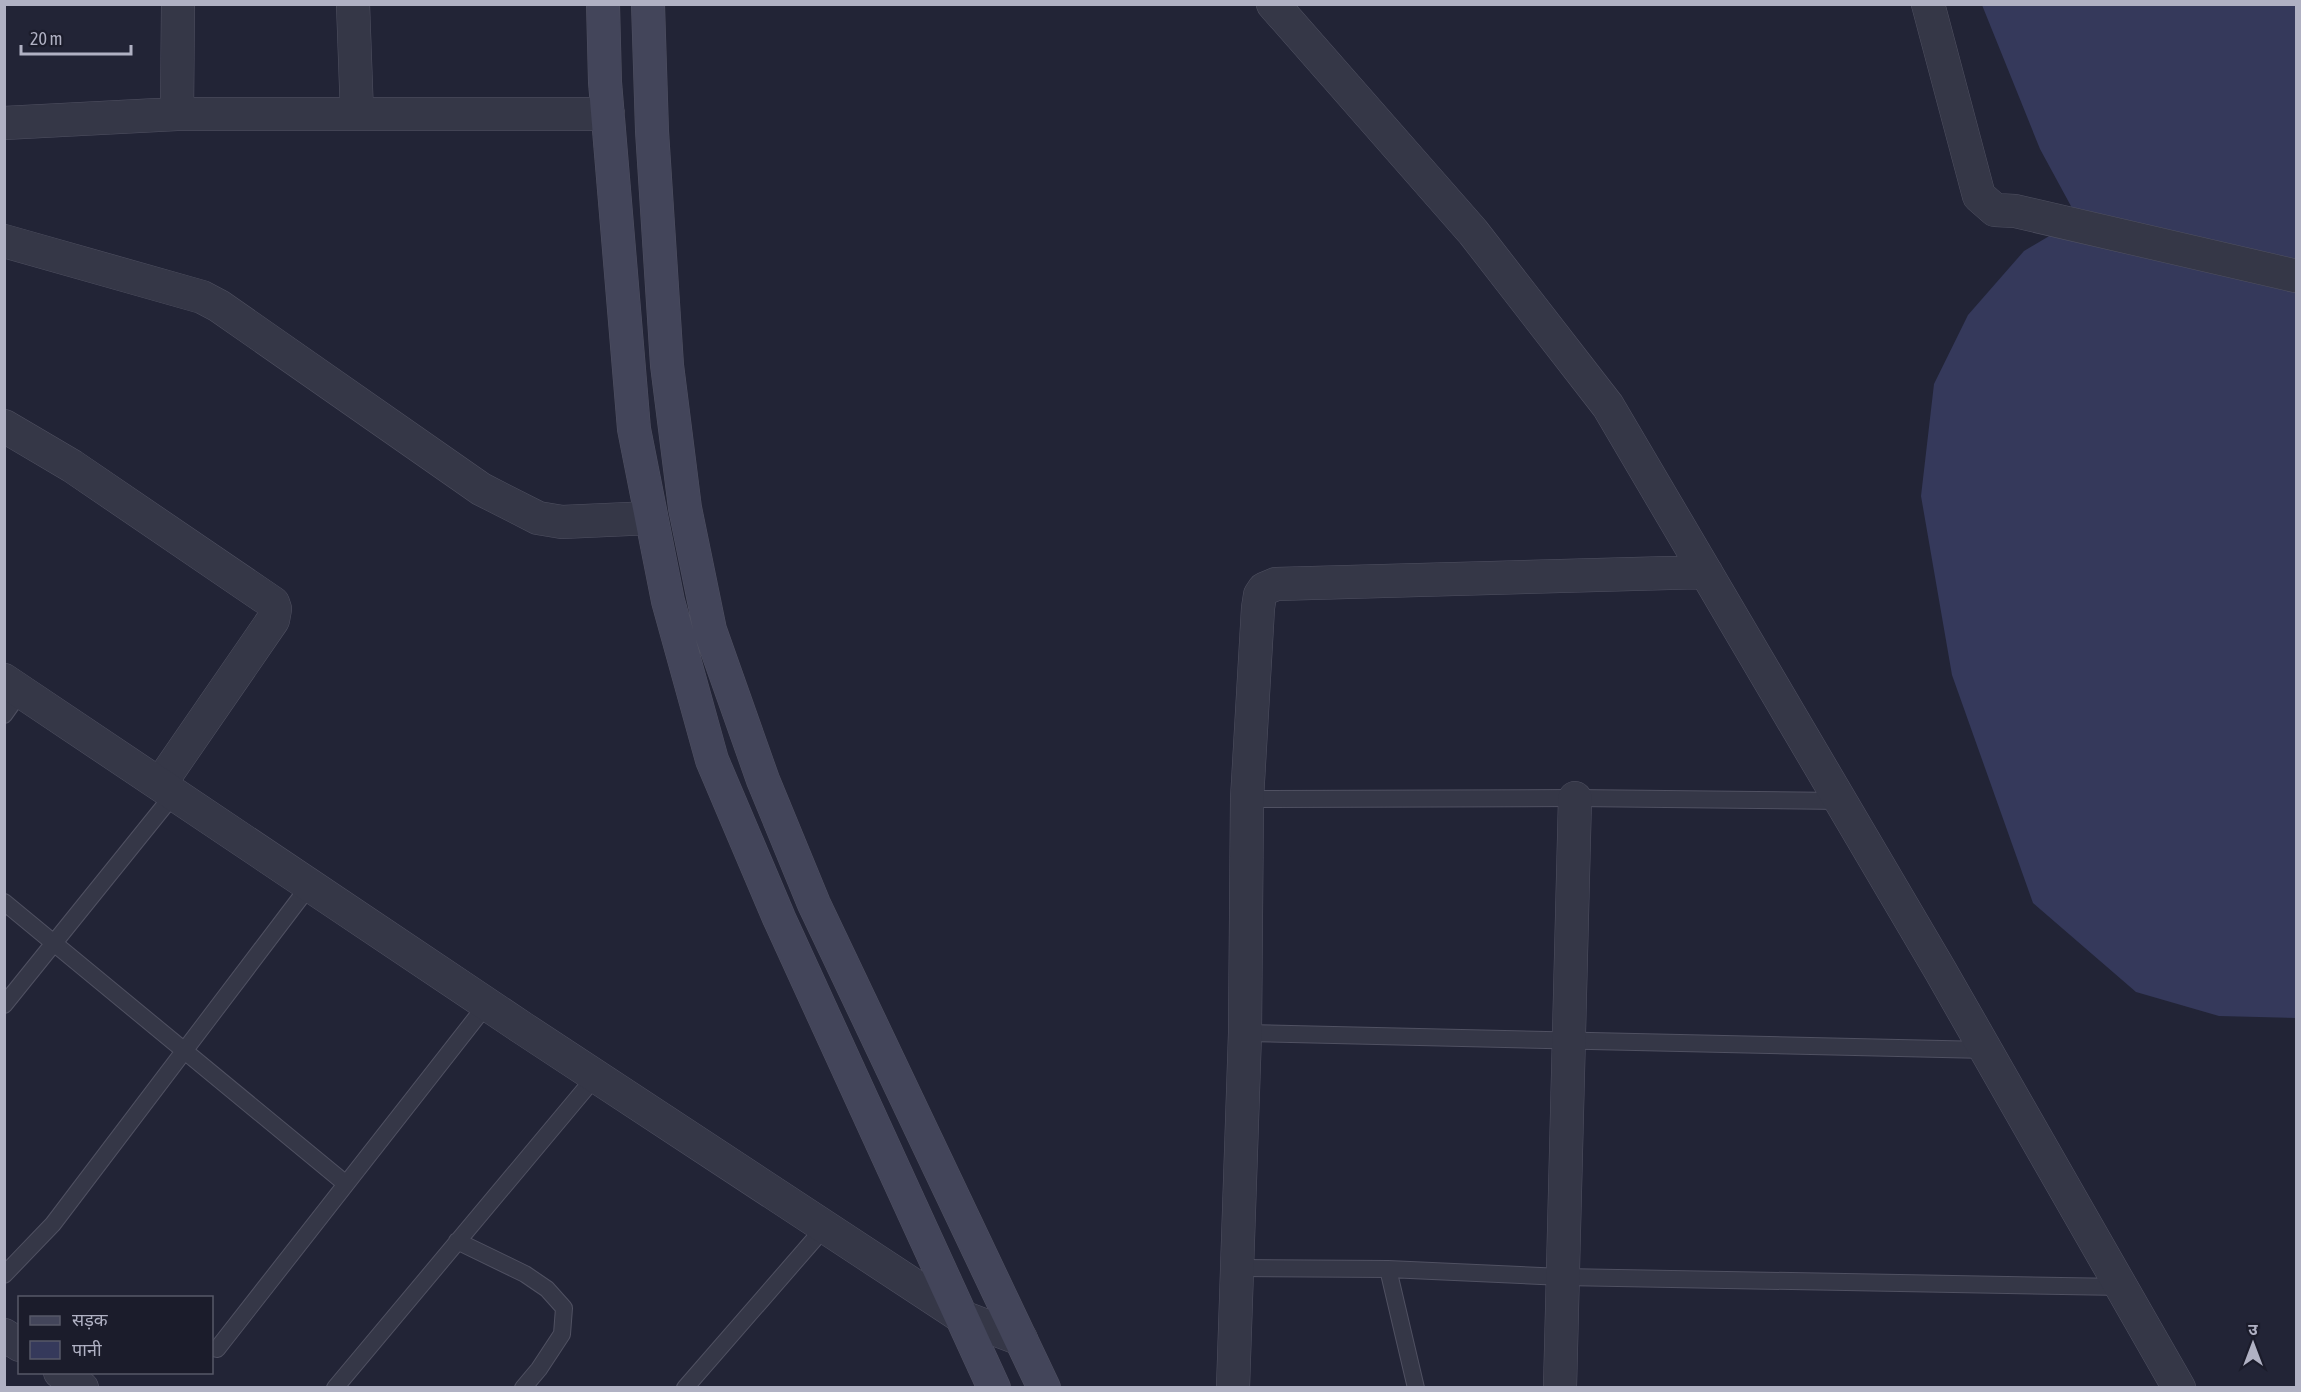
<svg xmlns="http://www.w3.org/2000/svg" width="2301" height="1392" font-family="'Asap Condensed','Noto Sans Devanagari',sans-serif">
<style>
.water{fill:#35395b}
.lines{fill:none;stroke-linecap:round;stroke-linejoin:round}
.service-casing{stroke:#505162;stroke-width:18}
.minor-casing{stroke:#505162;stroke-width:34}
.tertiary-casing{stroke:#505162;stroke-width:34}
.secondary-casing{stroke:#505162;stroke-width:34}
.service{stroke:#353747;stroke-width:16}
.minor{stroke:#353747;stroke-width:33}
.tertiary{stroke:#353747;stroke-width:33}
.secondary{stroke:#43455a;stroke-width:33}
</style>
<rect width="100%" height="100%" fill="#222436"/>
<!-- water -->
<path class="water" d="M1982,5H2296V1018L2219,1016L2136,992L2033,903L1952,675L1921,496L1934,384L1968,315L2024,251L2078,219L2040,149Z"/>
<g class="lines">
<!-- service casing -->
<g class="service-casing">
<path id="service" d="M4,715L21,691
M1247,799L1575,798L1841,801
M4,902L346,1184
M4,1005L174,794
M1245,1033L1986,1050
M457,1241L525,1274L547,1289L564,1308L562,1334L539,1369L523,1388
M1237,1268L1388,1269L1563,1277L2122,1287
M1388,1269L1416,1388
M4,1275L53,1224L310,885
M217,1349L487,1004
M335,1388L596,1076
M685,1388L825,1227"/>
</g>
<!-- minor casing -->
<g class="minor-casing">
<path id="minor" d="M353,4L357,114
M1273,4L1473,232L1608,406L1940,970L2179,1388
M1928,4L1979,196L1995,210L2015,211L2296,276
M177,114L178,4
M4,123L177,114H608
M4,241L202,297L219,306L481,489L538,518L562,522L651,518
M4,426L72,466L273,603L275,609L273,620L160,784
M4,1335L20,1345
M60,1372L82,1388
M1233,1388L1245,1033L1247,799L1258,608L1260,595L1264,589L1276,584L1706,572
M1560,1388L1575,798"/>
</g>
<!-- tertiary casing -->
<g class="tertiary-casing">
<path id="tertiary" d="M4,680L524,1029L962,1317L1021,1339"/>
</g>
<!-- secondary casing -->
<g class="secondary-casing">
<path id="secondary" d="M603,4L605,82L634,429L668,601L712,760L779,918L994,1388
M648,4L652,131L667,365L685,508L710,630L763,780L814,904L1044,1388"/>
</g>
<!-- service -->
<use href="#service" class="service"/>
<!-- minor -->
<use href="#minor" class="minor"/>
<!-- tertiary -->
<use href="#tertiary" class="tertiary"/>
<!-- secondary -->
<use href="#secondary" class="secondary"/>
</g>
<!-- border -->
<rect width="2301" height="1392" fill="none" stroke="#b0b1c3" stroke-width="12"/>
<!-- legend -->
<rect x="18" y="1296" width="195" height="78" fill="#1b1c2b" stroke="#575868" stroke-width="1.5"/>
<rect x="30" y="1316" width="30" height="9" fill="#43455a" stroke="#575868" stroke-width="1.5"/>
<text x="72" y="1326" font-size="18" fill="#b0b1c3">सड़क</text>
<rect x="30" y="1341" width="30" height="18" fill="#35395b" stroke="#575868" stroke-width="1.5"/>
<text x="72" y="1356" font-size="18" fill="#b0b1c3">पानी</text>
<!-- north arrow -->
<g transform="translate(2253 1344)" stroke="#1b1c2b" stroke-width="4.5" paint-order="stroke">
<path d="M0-4.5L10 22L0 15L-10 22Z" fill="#b0b1c3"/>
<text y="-9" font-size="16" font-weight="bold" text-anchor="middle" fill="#b0b1c3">उ</text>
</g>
<!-- scale -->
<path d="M21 45v9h110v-9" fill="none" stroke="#b0b1c3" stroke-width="3"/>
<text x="30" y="45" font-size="18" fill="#b0b1c3" stroke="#1b1c2b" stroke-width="4.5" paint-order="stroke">20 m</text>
</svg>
